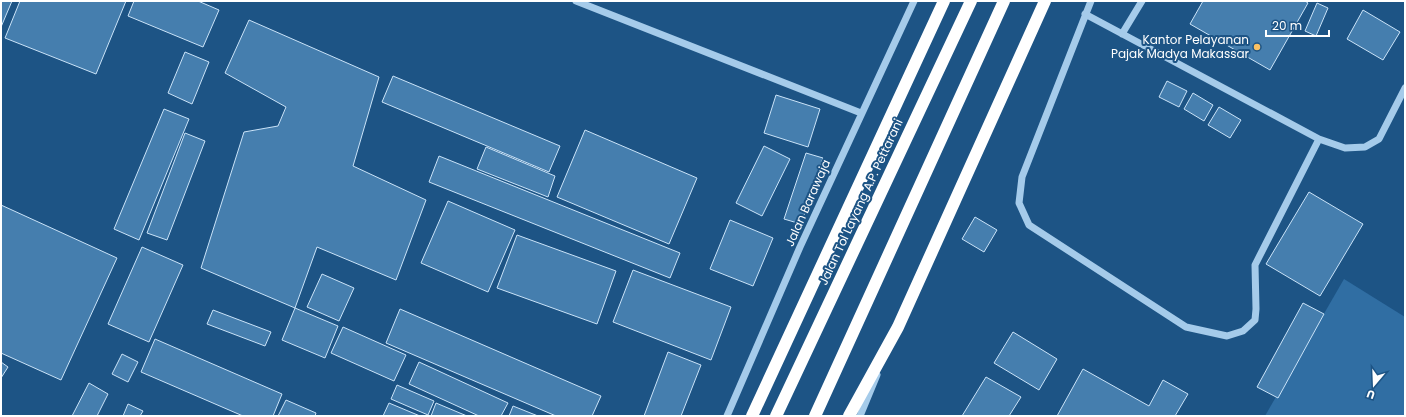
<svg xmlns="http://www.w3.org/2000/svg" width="1406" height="417" font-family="Poppins,sans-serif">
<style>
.green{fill:#306ea3}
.building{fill:#457eae;stroke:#cae3f8}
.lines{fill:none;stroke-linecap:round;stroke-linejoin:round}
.minor{stroke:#a5cbea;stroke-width:7}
.highway{stroke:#fff;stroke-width:12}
.poi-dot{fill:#fac163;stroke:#1d5485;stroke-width:1.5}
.labels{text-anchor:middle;stroke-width:4;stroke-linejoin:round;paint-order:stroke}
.poi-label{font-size:12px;fill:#fff;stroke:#1d5485;text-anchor:end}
.street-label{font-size:12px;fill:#fff;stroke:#1d5485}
</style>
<rect width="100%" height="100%" fill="#1d5485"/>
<!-- green -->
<path class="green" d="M1344,279L1405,317V416H1265Z"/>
<!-- building -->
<path class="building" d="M1,1H12L1,27Z
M20,1H126L96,74L5,38Z
M134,1H198L219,10L203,47L128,16Z
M1203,1H1305L1308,3L1270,70L1190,24Z
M1317,3L1328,8L1316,36L1305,31Z
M1363,10L1400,32L1383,60L1347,39Z
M249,20L379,77L353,166L426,200L396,280L317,247L295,308L201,268L244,132L278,126L286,107L225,73Z
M185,52L209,62L192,104L168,93Z
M393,76L560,146L549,172L382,102Z
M1167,81L1187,91L1179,107L1159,97Z
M1193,93L1213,105L1204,121L1184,109Z
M776,95L820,109L808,147L764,133Z
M1219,107L1241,120L1230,138L1208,125Z
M164,109L189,119L139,240L114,229Z
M585,130L697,178L669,244L557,197Z
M185,133L205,141L167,240L147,233Z
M764,146L790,159L762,216L736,203Z
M486,147L555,176L548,197L477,169Z
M806,153L823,158L801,224L784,219Z
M439,156L680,253L670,278L429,182Z
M1309,192L1363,224L1320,296L1266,264Z
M448,201L515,230L488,292L421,263Z
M1,205L117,258L61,380L1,353Z
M975,217L997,230L984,252L962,239Z
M730,220L773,238L753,286L710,269Z
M517,235L616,271L597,324L497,288Z
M142,247L183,265L149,342L108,324Z
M633,270L731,307L711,360L613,322Z
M322,274L354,288L339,321L307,307Z
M1303,303L1324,314L1278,398L1257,387Z
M295,308L338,326L325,358L282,340Z
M400,309L601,396L592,416H556L386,343Z
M213,310L271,332L265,346L207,324Z
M343,327L406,355L394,381L331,353Z
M1013,332L1057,359L1039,390L994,363Z
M155,339L282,394L273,416H243L141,372Z
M668,352L701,365L681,416H644Z
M122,354L138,362L128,382L112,374Z
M1,362L8,367L1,378Z
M419,362L508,403L501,416H479L409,384Z
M1083,369L1149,406L1163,380L1188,394L1175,416H1057Z
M986,377L1021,397L1009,416H962Z
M89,383L108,394L97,416H72Z
M397,385L434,401L428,415L391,399Z
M286,400L316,413L315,416H278Z
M389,403L420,416H383Z
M436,403L467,416H431Z
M128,404L143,411L140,416H123Z
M513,406L538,416H509Z"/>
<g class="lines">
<!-- minor -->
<path class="minor" d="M576,1L861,113
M1091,1L1022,177L1019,203L1029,225L1186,327L1227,336L1243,331L1255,320L1256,309L1255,265L1319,139
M1085,14L1319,139L1345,148L1365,147L1379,139L1405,88
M1122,34L1142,1
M727,416L800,247L914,1
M860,416L877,375"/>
<!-- highway -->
<path class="highway" d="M752,416L944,1
M776,416L971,1
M815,416L1004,1
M849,416L898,327L1045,1"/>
</g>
<!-- markers -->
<circle class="poi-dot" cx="1257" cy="47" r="4"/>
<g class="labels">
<!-- poi labels -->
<g class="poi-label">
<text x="1249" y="44">Kantor Pelayanan<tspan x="1249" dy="14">Pajak Madya Makassar</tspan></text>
</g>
<!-- street labels -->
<g class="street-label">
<text transform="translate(861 202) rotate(-65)" y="4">Jalan Tol Layang A.P. Pettarani</text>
<text transform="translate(808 203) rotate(-66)" y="4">Jalan Barawaja</text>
</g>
</g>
<!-- border -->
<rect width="1406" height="417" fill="none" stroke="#ffffff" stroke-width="4"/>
<!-- north arrow -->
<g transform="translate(1374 385) rotate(199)" stroke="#1d5485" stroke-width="3" paint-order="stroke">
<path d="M0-3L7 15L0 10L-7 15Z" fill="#ffffff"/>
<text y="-6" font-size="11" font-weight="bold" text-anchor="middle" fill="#ffffff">U</text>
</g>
<!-- scale -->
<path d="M1266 30v6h63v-6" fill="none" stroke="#ffffff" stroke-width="2"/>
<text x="1272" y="30" font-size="12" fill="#ffffff" stroke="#1d5485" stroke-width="3" paint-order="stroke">20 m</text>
</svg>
